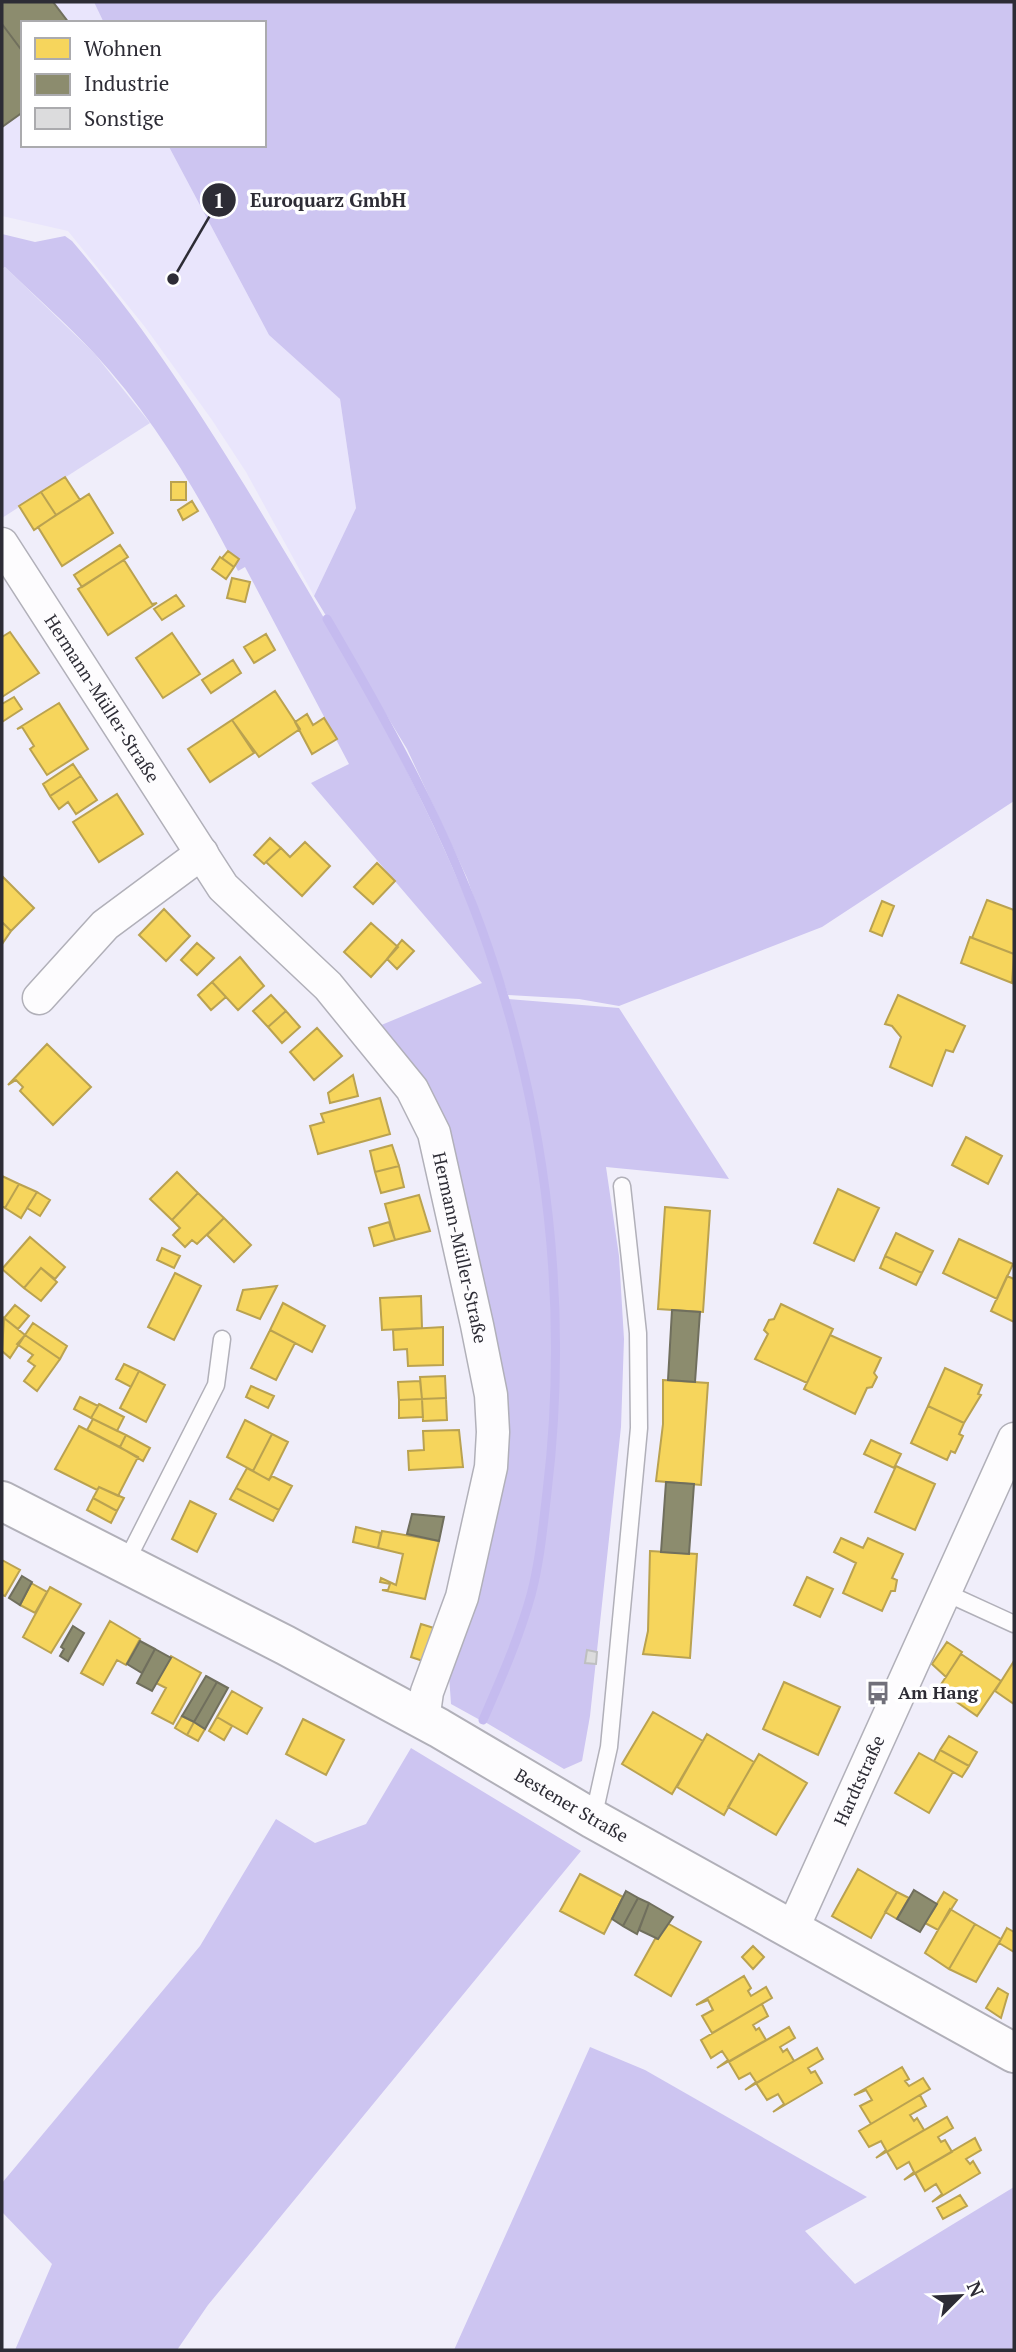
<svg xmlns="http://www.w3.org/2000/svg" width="1016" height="2352" font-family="'PT Serif',serif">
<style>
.built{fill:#e9e5fc}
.green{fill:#dbd6f6}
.forest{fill:#cdc5f1}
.homes{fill:#f6d55c;stroke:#baa250;stroke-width:2}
.industry{fill:#8c8c6e;stroke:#706f5d;stroke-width:2}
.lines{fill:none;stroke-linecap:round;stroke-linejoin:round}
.stream{stroke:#c5bbef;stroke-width:9}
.building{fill:#dcdcdd;stroke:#bebfc0;stroke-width:2}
.lane-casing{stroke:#b1b0b9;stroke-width:19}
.street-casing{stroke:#b1b0b9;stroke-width:35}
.secondary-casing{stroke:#b1b0b9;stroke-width:42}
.lane{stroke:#fdfcfe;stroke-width:16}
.street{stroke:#fdfcfe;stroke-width:32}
.secondary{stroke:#fdfcfe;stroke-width:38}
.labels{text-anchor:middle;stroke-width:7;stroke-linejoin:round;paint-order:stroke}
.street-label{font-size:18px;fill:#2d2c35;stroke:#fff}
.poi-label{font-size:18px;font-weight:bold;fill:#2d2c35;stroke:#fff;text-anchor:start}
.leader{fill:none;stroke:#2d2c35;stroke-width:2.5}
.callout-dot{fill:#2d2c35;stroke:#fff;stroke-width:2.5}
.mark-label{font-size:21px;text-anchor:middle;font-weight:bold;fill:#fff}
.callout-label{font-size:19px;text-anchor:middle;font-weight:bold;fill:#2d2c35;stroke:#fff;stroke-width:7;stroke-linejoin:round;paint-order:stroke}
</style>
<rect width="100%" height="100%" fill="#f0eefa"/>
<!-- built -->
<path class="built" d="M2,2H94L104,23H23V145H168L269,335L340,399L356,508L314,596L246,472L212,420L145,327L68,231L2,216Z"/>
<!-- green -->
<path class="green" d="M5,267L94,353L150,423L2,518V270Z"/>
<!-- forest -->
<path class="forest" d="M94,2H1014V801L822,927L619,1006L579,999L508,995L467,878L407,749L314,596L356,508L340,399L269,335L168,145H264V23H104Z
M2,234L35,242L65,236L72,241C157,340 224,450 291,562C349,659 404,758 450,862C466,899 484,936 496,975C542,1122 559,1277 550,1431C548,1481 543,1534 531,1583C520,1631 501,1675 480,1720L451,1704L449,1675L476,1595L490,1316L379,1026L482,983L311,783L349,764L245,567L238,571C198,493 154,418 94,353C66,323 35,296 5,267L2,269Z
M507,999L619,1008L729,1179L606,1167L619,1256L624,1339L621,1427L590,1716L582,1761L564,1769L485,1722C504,1678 523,1634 535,1588C545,1549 548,1507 552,1467C566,1308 548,1154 507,999Z
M411,1748L581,1851L208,2305L177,2350H15L52,2264L2,2212V2183L200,1946L276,1819L315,1843L366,1824Z
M590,2047L645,2070L867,2197L805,2231L855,2284L1014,2187V2350H454Z"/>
<!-- homes -->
<path class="homes" d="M65,477L80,500L56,515L41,492Z
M171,482H186V500H171Z
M41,492L56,515L34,530L19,506Z
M89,494L113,533L62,566L38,527Z
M192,501L198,511L183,520L178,510Z
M120,545L128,557L82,587L74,575Z
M228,551L239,559L234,567L222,558Z
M220,557L234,567L226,579L212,569Z
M124,560L152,604L157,603L108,635L78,589Z
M232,578L250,582L245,602L227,598Z
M176,595L184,606L162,620L154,609Z
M10,632L39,673L2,697V637Z
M172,633L200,674L163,698L136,658Z
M266,634L275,650L254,663L244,647Z
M233,660L241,673L211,693L202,680Z
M275,691L300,729L259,757L232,720Z
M14,697L22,709L2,722V704Z
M59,703L88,749L47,775L30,749L34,746L22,727L17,729Z
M307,714L313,725L324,718L337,739L312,754L295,722Z
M232,720L254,753L210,782L188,749Z
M73,764L81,776L50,796L43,784Z
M81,776L97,800L76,814L68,802L59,809L50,796Z
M117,794L143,834L99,862L73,822Z
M270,838L281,848L264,864L254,855Z
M305,842L330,866L302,896L266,862L281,848L290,857Z
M377,863L395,881L373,904L354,887Z
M2,876L34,908L11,931L2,922Z
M987,900L1014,910V954L972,938Z
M882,901L894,906L882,936L870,931Z
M164,909L190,936L166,961L139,935Z
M2,922L11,931L2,944Z
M371,923L398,947L371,977L344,952Z
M970,937L1014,954L1012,983L961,963Z
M402,940L414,951L397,969L387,959Z
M197,943L214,958L197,975L181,960Z
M240,957L264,986L238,1010L212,982Z
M212,982L226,997L211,1010L198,995Z
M271,995L286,1011L268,1027L253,1011Z
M898,995L965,1026L953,1052L946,1050L932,1086L890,1067L901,1037L892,1026L885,1024Z
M286,1011L300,1027L282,1043L268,1027Z
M317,1028L342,1056L314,1080L290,1052Z
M47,1044L91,1087L53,1125L20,1091L23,1087L16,1080L8,1085Z
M353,1075L358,1096L330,1103L328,1093Z
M380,1098L390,1134L318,1154L310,1126L324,1122L321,1114Z
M966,1137L1002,1156L988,1184L952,1165Z
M392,1145L399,1166L375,1172L370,1151Z
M399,1166L404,1187L381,1193L375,1172Z
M177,1172L198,1193L172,1220L150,1199Z
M2,1176L19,1184L5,1208L2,1206Z
M19,1184L37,1192L21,1218L5,1208Z
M838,1189L879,1208L854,1261L814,1243Z
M37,1192L50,1200L40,1216L27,1208Z
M198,1193L224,1218L197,1244L192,1240L185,1247L173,1235L180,1228L172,1220Z
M419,1195L430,1231L395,1240L385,1204Z
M665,1207L710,1211L703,1312L658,1309Z
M224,1218L251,1245L234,1262L207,1235Z
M389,1222L395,1240L374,1246L369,1228Z
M896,1233L933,1251L922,1273L885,1256Z
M30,1237L65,1267L55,1279L41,1268L24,1288L2,1269Z
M959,1239L1013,1264L997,1299L943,1273Z
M162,1248L180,1256L174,1268L157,1260Z
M885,1256L922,1273L916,1285L880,1268Z
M41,1268L57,1282L41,1301L24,1288Z
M175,1273L201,1286L174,1340L148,1327Z
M1007,1276L1014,1279V1322L991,1311Z
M277,1286L260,1319L237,1310L243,1290Z
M421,1296L422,1328L382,1330L380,1298Z
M283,1303L325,1326L312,1352L270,1330Z
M781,1304L833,1329L807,1383L755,1359L768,1334L764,1330L769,1320L774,1319Z
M15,1305L29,1316L18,1329L4,1318Z
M4,1318L25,1335L10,1358L2,1351Z
M33,1323L67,1346L60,1359L25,1335Z
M443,1327V1365L408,1366L407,1349L394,1350L393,1330Z
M270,1330L295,1343L276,1380L251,1368Z
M25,1335L60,1359L37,1391L24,1381L35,1366L28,1361L33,1355L17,1344Z
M830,1335L881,1358L874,1373L877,1377L872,1387L867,1388L855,1414L804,1389Z
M124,1364L139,1371L131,1387L116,1379Z
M945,1368L982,1385L978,1394L981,1395L964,1423L928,1406Z
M139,1371L165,1385L146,1422L120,1408Z
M445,1376L446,1398L422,1399L420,1377Z
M663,1380L708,1383L701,1485L656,1481L663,1424Z
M420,1381L422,1399L399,1400L398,1382Z
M251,1386L274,1396L268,1408L246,1397Z
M80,1397L98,1406L91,1418L74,1409Z
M446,1398L447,1420L423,1421L422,1399Z
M422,1399L423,1417L399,1418V1400Z
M99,1404L124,1417L117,1431L91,1418Z
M928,1406L964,1423L959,1434L963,1436L955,1453L951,1451L947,1460L911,1443Z
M93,1419L126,1435L120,1447L87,1430Z
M245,1420L272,1434L253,1471L227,1457Z
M79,1426L138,1457L118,1496L99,1487L97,1490L55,1469Z
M459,1430L463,1467L409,1470L408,1451L424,1450L423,1431Z
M272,1434L288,1442L269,1480L253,1471Z
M126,1435L150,1448L143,1461L120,1447Z
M871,1440L901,1454L894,1468L864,1454Z
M896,1466L935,1484L915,1530L875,1512Z
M247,1468L269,1480L272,1476L292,1486L279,1510L236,1488Z
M99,1487L124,1498L117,1511L93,1498Z
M236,1488L279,1510L273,1521L230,1499Z
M93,1498L117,1511L111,1523L87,1510Z
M190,1501L216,1514L197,1552L172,1539Z
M356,1527L381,1533L378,1548L353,1542Z
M382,1531L439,1541L425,1599L382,1590H388L390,1584L380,1582L381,1578L396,1585L403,1554L378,1548Z
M841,1538L863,1548L868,1538L903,1554L892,1578L897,1580L895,1591H891L882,1611L843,1593L856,1563L834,1552Z
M650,1551L697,1554L690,1658L643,1654L648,1631Z
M2,1560L20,1570L5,1596L2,1595Z
M807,1577L833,1589L820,1617L794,1605Z
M31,1583L47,1592L35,1613L20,1605Z
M50,1587L81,1604L51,1653L23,1637Z
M110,1621L140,1639L126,1665L117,1660L103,1685L81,1673Z
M421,1624L437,1629L426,1662L411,1657Z
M947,1642L962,1652L946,1677L932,1664Z
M961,1654L1001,1681L977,1716L938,1689Z
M171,1656L201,1673L173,1724L152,1713L166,1688L156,1683Z
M1014,1661V1704L995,1691Z
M784,1682L840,1707L818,1755L763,1729Z
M232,1691L262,1708L247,1734L217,1717Z
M653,1712L703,1741L672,1794L622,1764Z
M182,1716L194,1722L187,1735L175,1728Z
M217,1717L232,1726L224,1740L209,1731Z
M303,1719L344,1740L326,1775L286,1754Z
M194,1722L205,1729L198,1741L187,1735Z
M707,1734L754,1762L724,1815L677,1787Z
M949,1736L977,1752L969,1766L940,1750Z
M940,1750L969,1766L962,1777L934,1761Z
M919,1753L953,1772L929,1813L895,1793Z
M759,1754L807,1783L776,1835L728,1807Z
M858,1869L897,1892L871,1938L832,1916Z
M580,1874L623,1897L604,1934L560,1911Z
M897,1892L909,1898L897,1919L885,1912Z
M944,1892L957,1900L938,1930L925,1923Z
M950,1909L975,1924L949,1969L925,1953Z
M667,1923L701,1942L671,1996L635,1975L655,1939H658Z
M975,1924L1001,1939L976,1982L949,1969Z
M1007,1928L1014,1932V1952L999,1943Z
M753,1946L764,1957L753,1969L742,1957Z
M744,1976L751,1988L748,1991L751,1996L766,1987L772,1998L712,2033L702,2016L713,2010L708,2000L696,2005Z
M998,1988L1008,1994L1001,2018L986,2008Z
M762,2004L768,2016L753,2025L756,2030L759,2028L766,2040L717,2068L728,2060L722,2051L711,2058L701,2040Z
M789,2027L795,2038L780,2047L783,2052L787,2049L794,2061L745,2090L756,2082L750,2073L739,2079L729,2062Z
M817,2048L823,2059L808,2068L811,2073L815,2071L822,2083L773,2112L784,2104L778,2094L767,2100L756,2083Z
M902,2067L909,2079L905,2081L909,2086L923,2078L930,2089L871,2124L860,2106L872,2100L866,2090L854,2095Z
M920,2095L926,2106L910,2115L914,2121L917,2118L924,2130L876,2158L886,2150L881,2141L869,2147L859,2131Z
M947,2117L953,2128L938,2137L941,2142L945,2140L952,2152L904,2180L914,2172L909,2162L897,2169L887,2152Z
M975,2138L981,2150L966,2159L970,2164L973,2161L980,2173L932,2202L942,2194L936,2184L925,2191L915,2173Z
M960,2195L967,2206L943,2219L937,2208Z"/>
<!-- industry -->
<path class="industry" d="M2,2H53L69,23H23V52L2,24Z
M2,24L23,52V112L2,127Z
M672,1310L700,1312L695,1382L668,1380Z
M666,1482L694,1484L689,1554L661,1552Z
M412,1514L444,1517L439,1541L407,1534Z
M22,1576L32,1582L20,1605L9,1598Z
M73,1626L84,1633L68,1661L60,1656L64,1649L61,1647Z
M140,1641L155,1649L142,1673L127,1664Z
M155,1649L171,1658L152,1691L137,1683Z
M206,1676L217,1682L194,1722L182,1716Z
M217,1682L228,1688L205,1729L194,1722Z
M914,1890L937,1904L920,1932L897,1919Z
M626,1891L638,1898L623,1926L612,1919Z
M638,1898L649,1903L637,1934L623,1926Z
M649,1903L673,1917L658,1939L639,1930Z"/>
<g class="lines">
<!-- stream -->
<path class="stream" d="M327,619C388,723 449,833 488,947C548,1121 569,1310 547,1492C543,1526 540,1561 531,1595C519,1638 501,1679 483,1720"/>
</g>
<!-- building -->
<path class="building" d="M587,1650L597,1652L596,1664L585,1663Z"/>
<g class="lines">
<!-- lane casing -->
<g class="lane-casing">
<path id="lane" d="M125,1564L216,1385L222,1339
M944,1592L1014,1624
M593,1819L609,1747L639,1428L638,1333L622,1186"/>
</g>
<!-- street casing -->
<g class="street-casing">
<g id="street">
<path id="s1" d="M2,544L223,887L328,986L412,1089L434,1133L477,1325L491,1395L493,1432L491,1467L462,1597L427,1692L423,1720"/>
<path d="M39,998L105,925L202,853"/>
<path id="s2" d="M792,1930L1014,1439"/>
</g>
</g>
<!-- secondary casing -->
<g class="secondary-casing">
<g id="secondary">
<path id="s3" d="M2,1501L285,1645L439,1728L593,1819L1014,2053"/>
</g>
</g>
<!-- lane -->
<use href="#lane" class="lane"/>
<!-- street -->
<use href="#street" class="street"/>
<!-- secondary -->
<use href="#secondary" class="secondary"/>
</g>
<!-- icons -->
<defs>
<g id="bus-bare" transform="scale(1.89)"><path d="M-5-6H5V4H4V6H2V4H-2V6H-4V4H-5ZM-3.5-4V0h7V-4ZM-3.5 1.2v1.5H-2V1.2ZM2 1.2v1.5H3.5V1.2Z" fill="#71707a" stroke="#fff" stroke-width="2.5" paint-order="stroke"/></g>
</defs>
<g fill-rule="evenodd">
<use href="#bus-bare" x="878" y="1693"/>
</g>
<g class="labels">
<!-- street labels -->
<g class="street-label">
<text dy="6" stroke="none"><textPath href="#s1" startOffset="184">Hermann-Müller-Straße</textPath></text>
<text dy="6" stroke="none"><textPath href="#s1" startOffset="852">Hermann-Müller-Straße</textPath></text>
<text dy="6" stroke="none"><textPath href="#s2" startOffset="164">Hardtstraße</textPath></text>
<text dy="6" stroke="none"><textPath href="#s3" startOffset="646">Bestener Straße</textPath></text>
</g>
<!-- poi labels -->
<g class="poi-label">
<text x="898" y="1699">Am Hang</text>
</g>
</g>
<!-- callouts -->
<path class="leader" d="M173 279L219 200"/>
<g class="callout-dot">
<circle cx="173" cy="279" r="7"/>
<circle cx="219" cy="200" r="18"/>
</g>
<g class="mark-label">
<text x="219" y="208">1</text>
</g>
<g class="callout-label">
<text x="328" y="207">Euroquarz GmbH</text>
</g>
<!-- border -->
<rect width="1016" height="2352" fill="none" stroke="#2d2c35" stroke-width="7"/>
<!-- legend -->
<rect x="21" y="21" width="245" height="126" fill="#ffffff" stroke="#ababae" stroke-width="2"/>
<rect x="35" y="38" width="35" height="21" fill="#f6d55c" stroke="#ababae" stroke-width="2"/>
<text x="84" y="56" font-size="21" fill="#2d2c35">Wohnen</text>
<rect x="35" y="74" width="35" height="21" fill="#8c8c6e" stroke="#ababae" stroke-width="2"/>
<text x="84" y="91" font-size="21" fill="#2d2c35">Industrie</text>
<rect x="35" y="108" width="35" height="21" fill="#dcdcdd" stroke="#ababae" stroke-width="2"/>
<text x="84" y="126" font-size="21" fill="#2d2c35">Sonstige</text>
<!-- north arrow -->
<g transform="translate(960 2296) rotate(66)" stroke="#ffffff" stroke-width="5" paint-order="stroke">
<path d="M0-5L12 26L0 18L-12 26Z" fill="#2d2c35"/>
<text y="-10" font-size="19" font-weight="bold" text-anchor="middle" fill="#2d2c35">N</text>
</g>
</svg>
